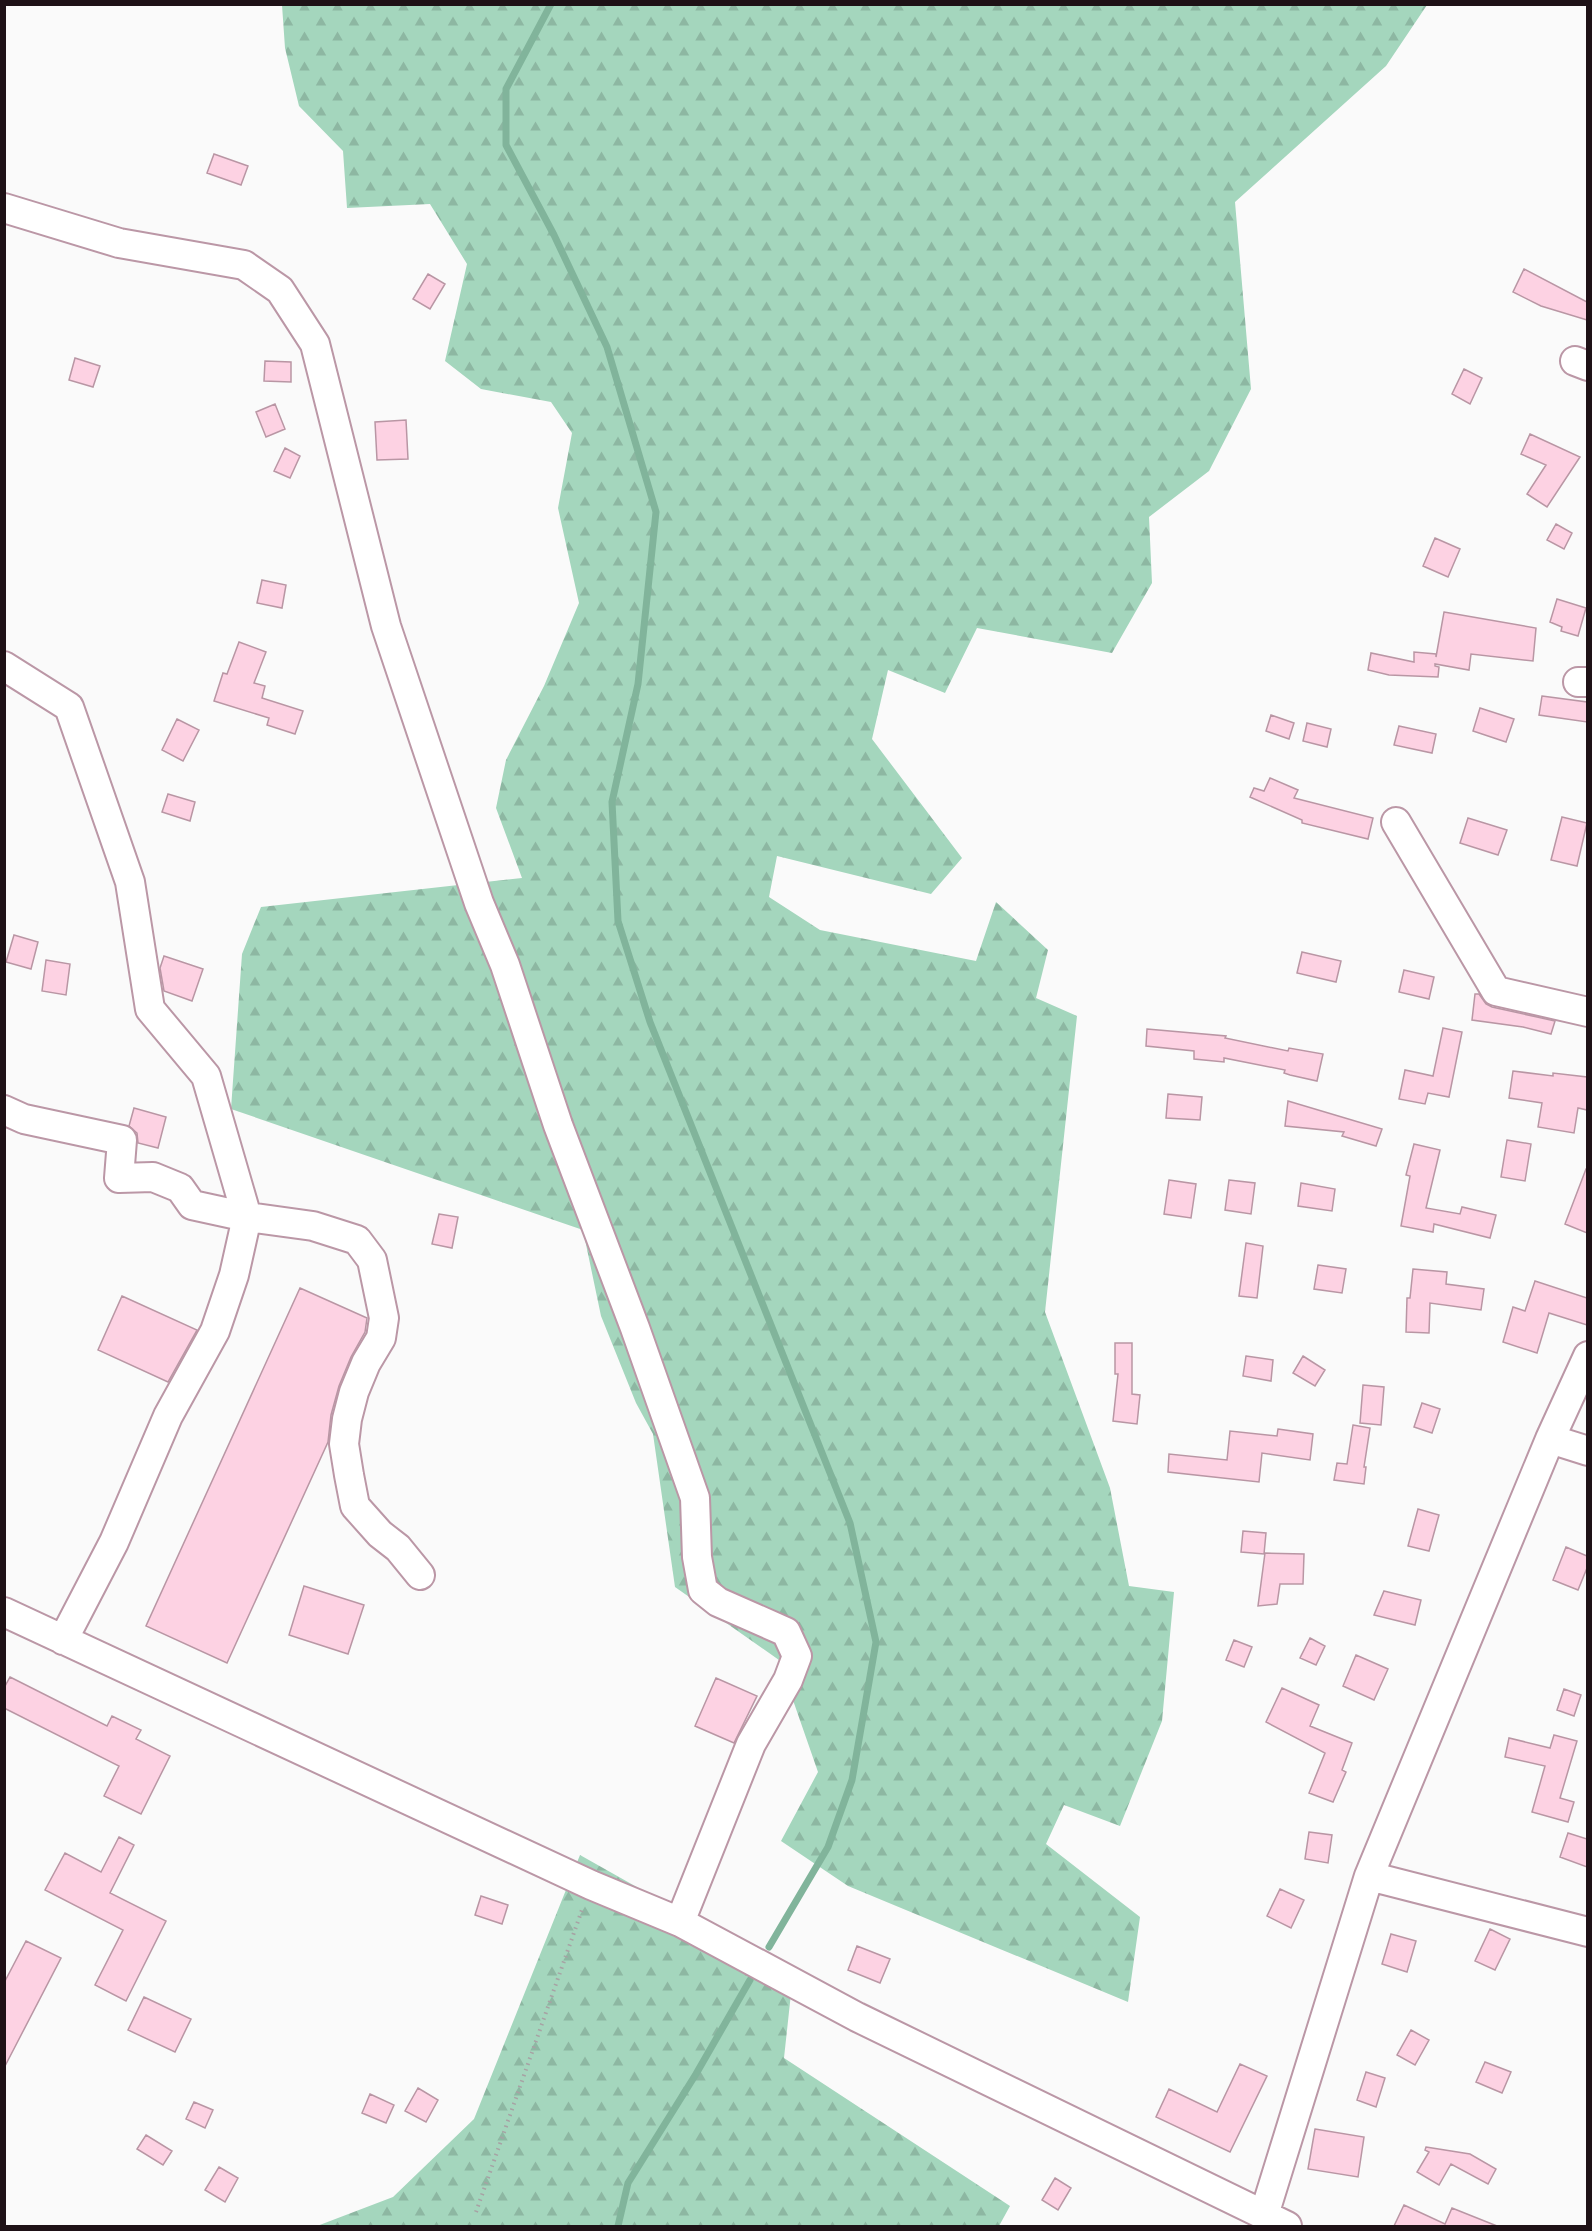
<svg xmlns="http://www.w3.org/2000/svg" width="1592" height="2231" font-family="Figtree,sans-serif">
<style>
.forest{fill:url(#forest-firs)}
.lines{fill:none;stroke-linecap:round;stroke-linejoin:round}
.stream{stroke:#81b49b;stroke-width:7}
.building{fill:#fdd2e3;stroke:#b996a4;stroke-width:1.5}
.minor-casing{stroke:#bb97a6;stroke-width:32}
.path{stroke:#a7a2a4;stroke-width:4;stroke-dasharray:1.5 4.5;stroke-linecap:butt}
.minor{stroke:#fff;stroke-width:28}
</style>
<defs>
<pattern id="forest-firs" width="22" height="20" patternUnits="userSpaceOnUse" patternTransform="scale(1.5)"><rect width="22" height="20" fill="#a4d6bd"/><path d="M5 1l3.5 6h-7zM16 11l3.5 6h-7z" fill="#8db7a2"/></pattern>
</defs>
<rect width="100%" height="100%" fill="#fafafa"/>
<!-- forest -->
<path class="forest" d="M282,5H1427L1386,66L1235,202L1251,389L1209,471L1149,517L1152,583L1112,653L977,628L945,693L888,670L872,739L962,858L931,894L777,856L769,897L820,930L976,961L996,902L1048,950L1036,998L1077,1016L1045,1312L1110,1488L1129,1586L1174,1592L1162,1721L1120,1826L1064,1805L1046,1844L1140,1917L1128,2002L848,1886L781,1841L818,1772L779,1660L675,1587L653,1434L636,1403L601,1316L583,1230L231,1109L242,954L261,907L522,878L496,808L506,760L544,686L579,603L558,508L572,433L551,402L481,389L445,361L467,264L430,204L347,208L343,151L299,106L285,48Z
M580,1855L793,1975L784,2058L1010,2206L999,2226H317L393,2197L474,2119Z"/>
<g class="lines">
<!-- stream -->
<path class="stream" d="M551,4L506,89V145L554,235L607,347L656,512L638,684L612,802L618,921L650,1022L850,1523L876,1642L852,1780L828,1847L769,1947
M618,2226L628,2183L696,2074L750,1980"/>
</g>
<!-- building -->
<path class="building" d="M214,154L248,166L241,185L207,173Z
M1524,269L1587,302V320L1541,306L1513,292Z
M428,274L445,284L430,309L413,299Z
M75,358L100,366L93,387L69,380Z
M265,361L291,362V382L264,381Z
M1464,369L1482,378L1470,404L1452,394Z
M275,404L285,429L266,437L256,412Z
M406,420L408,459L377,460L375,422Z
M1530,434L1580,457L1547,507L1527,494L1546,465L1521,454Z
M285,448L300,456L290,478L274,471Z
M1556,524L1572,533L1564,549L1547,540Z
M1435,538L1460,549L1448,577L1423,566Z
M262,580L286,585L282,608L257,603Z
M1557,599L1586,608L1578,636L1561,631L1562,627L1550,622Z
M1444,612L1536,628L1533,661L1471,654L1469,670L1435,664V666L1439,667L1438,677L1389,675L1368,670L1371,653L1414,662V652L1436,654V657Z
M239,642L266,652L254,683L265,686L262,698L303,711L295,734L267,725L269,718L214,701L223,673L227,674Z
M1542,696L1587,702V722L1539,715Z
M1480,708L1514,719L1506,742L1473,731Z
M1271,715L1294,723L1289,739L1266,731Z
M177,719L199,730L183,761L162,750Z
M1307,723L1331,729L1327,747L1303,741Z
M1399,726L1436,734L1432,753L1394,745Z
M1270,778L1298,790L1294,798L1373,818L1368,839L1302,823V820L1250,797L1254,788L1264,791Z
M168,794L195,802L190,821L162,812Z
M1562,817L1587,823L1577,866L1551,860Z
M1468,818L1507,830L1498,855L1460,843Z
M14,935L38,942L31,969L6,962Z
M1302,952L1341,961L1336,982L1297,973Z
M164,956L203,969L192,1001L164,991L160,968Z
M46,960L70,964L66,995L42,991Z
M1404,970L1434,977L1429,999L1399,992Z
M1475,994H1479L1486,1004L1492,1007L1555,1021L1551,1034L1523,1027L1472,1020Z
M1443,1028L1462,1032L1449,1097L1428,1093L1425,1104L1399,1099L1405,1070L1433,1076Z
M1147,1029L1226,1036L1225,1038L1288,1051L1289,1048L1323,1054L1317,1081L1290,1075L1284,1073L1285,1070L1224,1058V1062L1194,1059V1051L1146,1046Z
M1513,1071L1553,1076V1073L1587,1077V1110L1578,1108L1574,1133L1538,1127L1542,1103L1509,1098Z
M1168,1094L1202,1097L1200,1120L1166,1118Z
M1288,1101L1382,1129L1376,1146L1342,1136L1344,1132L1285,1126Z
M134,1108L166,1117L158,1148L138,1143L137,1133L129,1126Z
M1507,1140L1531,1144L1525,1181L1501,1177Z
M1414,1144L1440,1150L1426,1208L1460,1214L1462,1207L1496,1215L1490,1238L1434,1224L1433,1232L1401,1226L1410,1176L1406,1175Z
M1586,1169H1587V1233L1565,1224Z
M1169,1180L1196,1184L1191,1218L1164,1214Z
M1229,1180L1255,1183L1251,1214L1225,1210Z
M1301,1183L1335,1189L1332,1211L1298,1206Z
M439,1214L458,1217L452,1248L432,1244Z
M1246,1243L1263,1246L1257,1298L1239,1296Z
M1318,1265L1346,1269L1342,1293L1314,1289Z
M1413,1269L1447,1272L1446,1284L1484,1289L1481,1310L1430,1303L1429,1333L1406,1332L1407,1298H1410Z
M1535,1281L1587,1298V1325L1549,1313L1537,1353L1503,1342L1513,1307L1525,1311Z
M300,1288L367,1318L365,1332L351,1357L339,1386L331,1415L328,1442L227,1663L146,1626Z
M122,1296L197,1330L168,1382L98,1350Z
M1115,1343H1132V1394L1140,1395L1137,1424L1113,1421L1118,1374H1115Z
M1246,1356L1273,1360L1271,1381L1243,1376Z
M1303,1356L1325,1370L1315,1386L1293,1373Z
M1363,1385L1384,1387L1381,1425L1360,1423Z
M1422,1403L1440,1409L1432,1433L1414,1427Z
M1353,1425L1370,1428L1364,1467H1366L1364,1484L1334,1480L1337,1463L1347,1464Z
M1278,1429L1313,1434L1310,1460L1262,1453L1259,1482L1168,1472L1169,1454L1227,1460L1230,1431L1277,1436Z
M1418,1509L1439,1515L1429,1551L1408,1546Z
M1243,1531L1266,1533L1264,1554L1241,1552Z
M1566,1547L1587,1556V1568L1578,1590L1553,1580Z
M1265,1553L1304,1554L1303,1584H1280L1277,1604L1258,1606Z
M304,1586L364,1605L348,1654L289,1635Z
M1384,1591L1421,1600L1415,1625L1374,1615Z
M1310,1638L1325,1646L1316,1665L1300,1658Z
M1234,1640L1252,1647L1244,1667L1226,1660Z
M1356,1655L1388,1669L1374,1700L1343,1686Z
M10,1677L107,1726L112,1716L141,1730L136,1739L170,1756L141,1814L104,1796L119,1766L4,1708V1688Z
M716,1678L757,1696L734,1743L695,1726Z
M1282,1688L1319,1705L1310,1726L1352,1743L1342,1770L1346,1772L1333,1802L1309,1793L1325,1753L1266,1722Z
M1564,1689L1581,1695L1574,1716L1557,1710Z
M1554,1735L1577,1741L1560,1798L1574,1802L1568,1822L1532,1812L1545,1766L1505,1757L1509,1738L1550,1748Z
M1309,1832L1332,1835L1328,1863L1305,1859Z
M1568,1833L1587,1839V1867L1560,1857Z
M119,1837L134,1845L110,1893L166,1921L126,2001L95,1985L123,1930L45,1890L65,1853L101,1872Z
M1280,1889L1304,1900L1291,1928L1267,1916Z
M481,1896L508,1905L502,1924L475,1915Z
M1490,1929L1510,1939L1495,1970L1475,1961Z
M1391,1934L1416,1941L1407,1972L1382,1964Z
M26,1941L61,1958L4,2068V1983Z
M857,1946L890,1959L880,1983L848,1970Z
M144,1997L191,2019L175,2052L128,2030Z
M1411,2030L1429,2040L1415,2065L1397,2055Z
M1485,2062L1511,2072L1502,2093L1476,2082Z
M1240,2064L1267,2076L1230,2152L1156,2117L1169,2089L1217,2112Z
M1366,2072L1385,2078L1376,2107L1357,2100Z
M418,2088L438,2100L426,2122L405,2111Z
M370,2094L394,2105L386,2123L362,2113Z
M194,2102L213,2110L205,2128L186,2119Z
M1315,2129L1364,2137L1358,2177L1308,2169Z
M146,2135L172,2151L163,2165L137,2149Z
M1426,2147L1470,2154L1496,2169L1488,2184L1451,2164L1439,2185L1417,2172L1429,2152L1425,2150Z
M219,2167L238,2178L225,2202L205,2190Z
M1055,2178L1071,2188L1058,2210L1042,2200Z
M1404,2205L1445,2224L1452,2208L1497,2226H1394Z"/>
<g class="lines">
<!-- minor casing -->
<g class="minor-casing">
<path id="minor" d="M4,208L119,243L244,265L280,290L315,344L386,626L479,903L505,965L558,1125L635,1328L695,1498L697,1557L703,1590L718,1602L786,1632L797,1656L788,1680L751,1744L680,1922
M1575,361L1588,366
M4,666L69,707L130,882L150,1009L206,1076L247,1217L313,1226L357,1240L372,1260L384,1318L381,1338L366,1363L354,1392L347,1419L344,1444L349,1475L355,1506L380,1534L398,1548L420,1575
M1578,682H1588
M1396,822L1496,991L1588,1012
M4,1110L24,1119L122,1140L119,1178L153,1177L180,1188L192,1205L247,1217L234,1275L215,1331L168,1416L114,1542L63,1640
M1550,1439L1588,1451
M4,1612L591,1885L680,1922L857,2017L1287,2226
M1369,1876L1588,1932
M1264,2215L1369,1876L1550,1439L1588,1356"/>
</g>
<!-- path -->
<path class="path" d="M476,2212L583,1907"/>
<!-- minor -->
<use href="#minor" class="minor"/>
</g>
<!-- border -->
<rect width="1592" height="2231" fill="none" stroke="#1e1116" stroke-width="12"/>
</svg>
